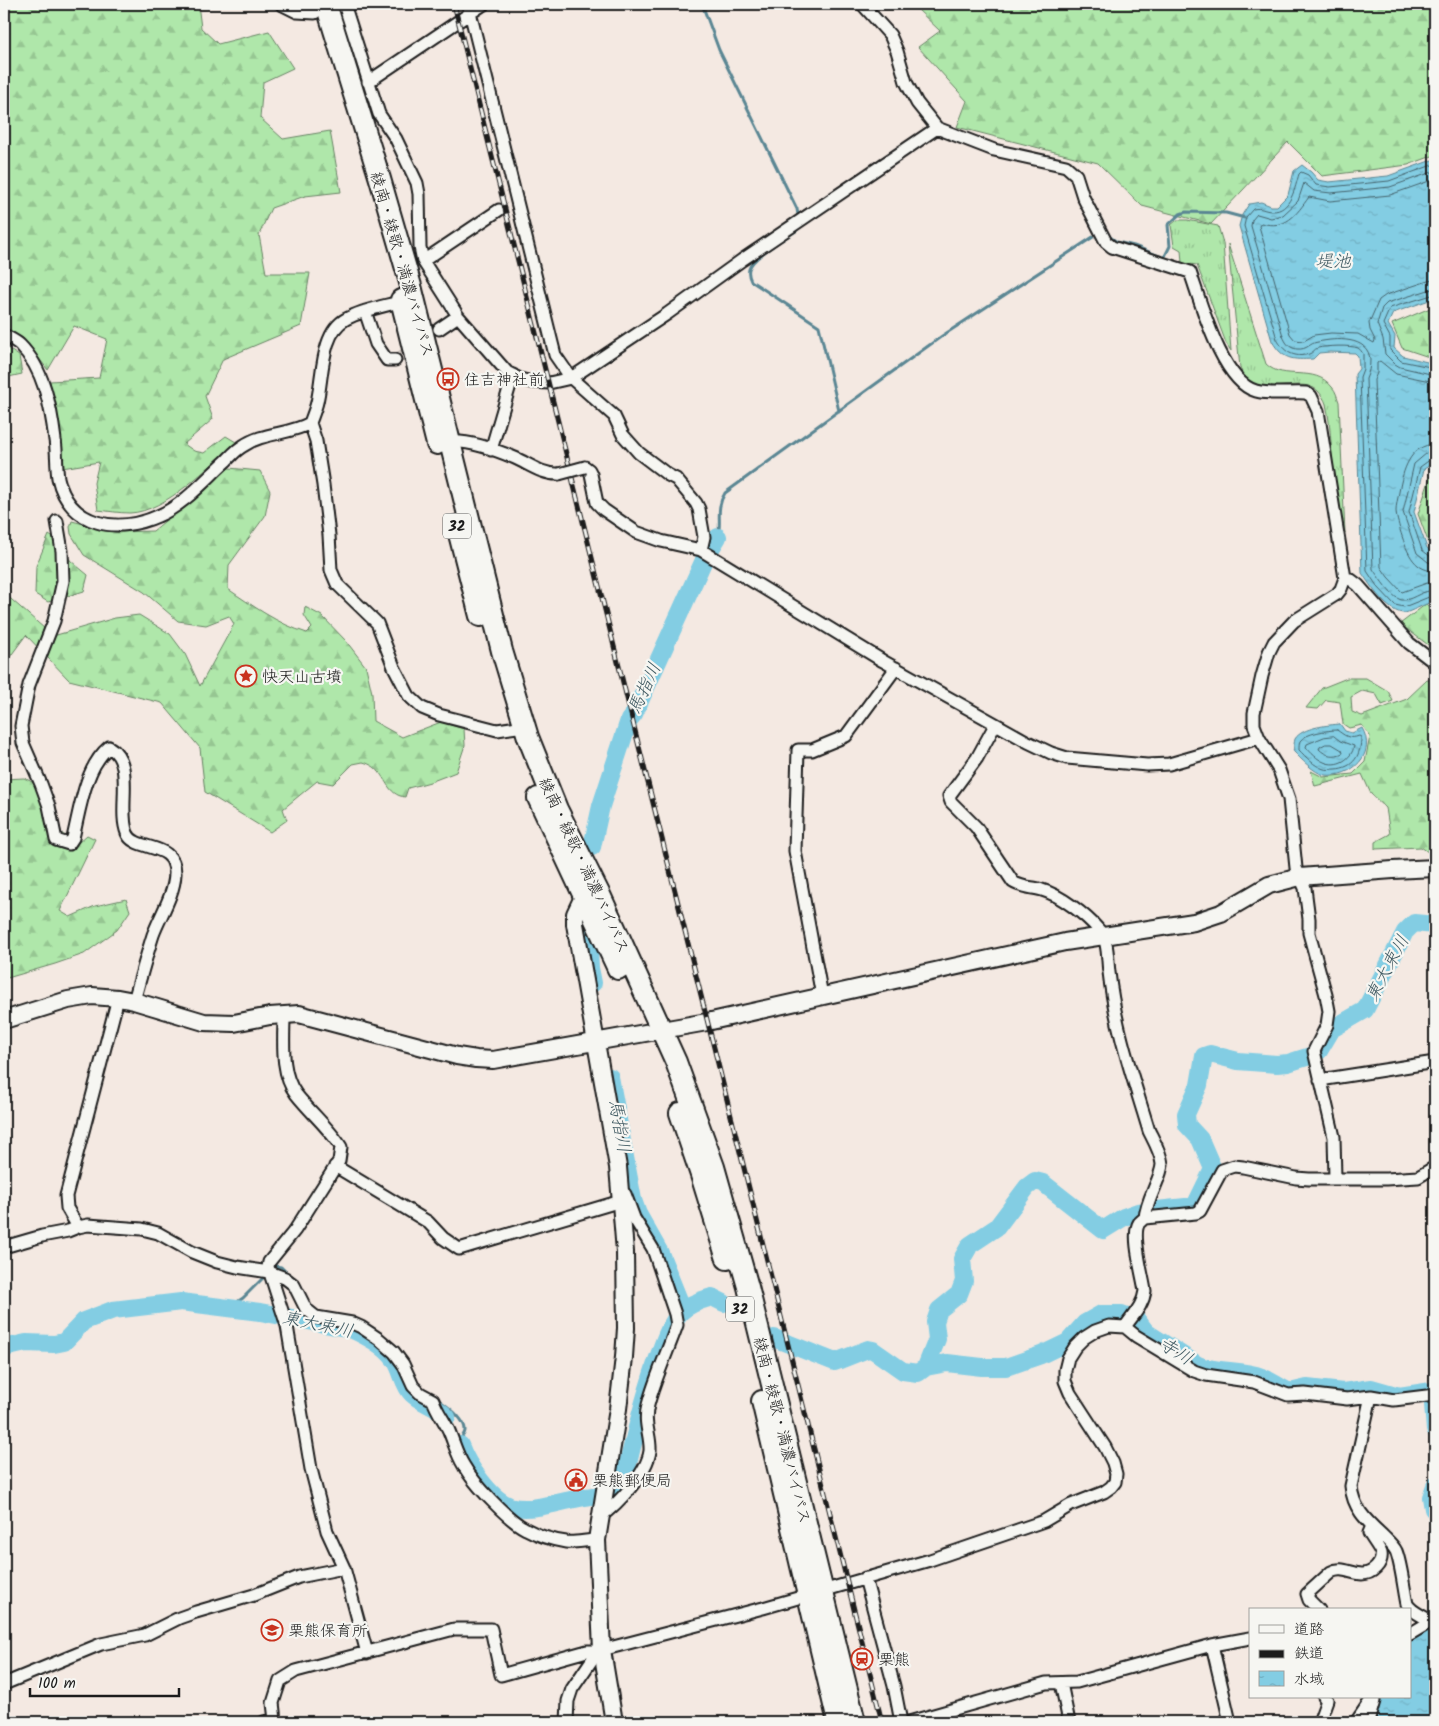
<svg xmlns="http://www.w3.org/2000/svg" width="1439" height="1726" font-family="Kalam,'Klee One',sans-serif">
<style>
.grass{fill:url(#grass-tufts);stroke:#668263}
.forest{fill:url(#forest-firs);stroke:#668263}
.water{fill:url(#water-ripples);stroke:#5a8693}
.lines{fill:none;stroke-linecap:round;stroke-linejoin:round}
.shore{stroke:#45636c;stroke-width:1}
.stream{stroke:#5a8693;stroke-width:3}
.river{stroke:#83cde3;stroke-width:18}
.street-tunnel{stroke:#c9c0ba;stroke-width:11;stroke-dasharray:11 5.5;stroke-linecap:butt}
.street-casing{stroke:#1c1c1c;stroke-width:15}
.secondary-casing{stroke:#1c1c1c;stroke-width:20}
.highway-casing{stroke:#1c1c1c;stroke-width:24}
.street{stroke:#f6f6f2;stroke-width:11}
.secondary{stroke:#f6f6f2;stroke-width:16}
.highway{stroke:#f6f6f2;stroke-width:20}
.rail-casing{stroke:#1c1c1c;stroke-width:5}
.rail{stroke:#f6f6f2;stroke-width:3;stroke-dasharray:9;stroke-linecap:butt}
.street-bridge-casing{stroke:#1c1c1c;stroke-width:15;stroke-linecap:butt}
.street-bridge{stroke:#f6f6f2;stroke-width:11}
.labels{text-anchor:middle;stroke-width:4.5;stroke-linejoin:round;paint-order:stroke}
.shield{fill:#f6f6f2;stroke:#5d5d5c;stroke-width:1}
.shield-label{font-size:15px;font-weight:bold;fill:#1c1c1c}
.street-label{font-size:16px;fill:#1c1c1c;stroke:#f6f6f2}
.poi-label{font-size:16px;fill:#1c1c1c;stroke:#f6f6f2;text-anchor:start}
.water-label{font-size:18px;font-style:italic;fill:#405a62;stroke:#f6f6f2}
</style>
<defs>
<pattern id="grass-tufts" width="24" height="20" patternUnits="userSpaceOnUse" patternTransform="scale(1.25)"><rect width="24" height="20" fill="#afe7aa"/><path d="M3 7l-1-3M5 7V3M7 7l1-3M15 17l-1-3M17 17v-4M19 17l1-3" fill="none" stroke="#96c692"/></pattern>
<pattern id="forest-firs" width="22" height="20" patternUnits="userSpaceOnUse" patternTransform="scale(1.25)"><rect width="22" height="20" fill="#afe7aa"/><path d="M5 1l3.5 6h-7zM16 11l3.5 6h-7z" fill="#96c692"/></pattern>
<pattern id="water-ripples" width="26" height="14" patternUnits="userSpaceOnUse" patternTransform="scale(1.25)"><rect width="26" height="14" fill="#83cde3"/><path d="M2 4q2-2 4 0t4 0M15 11q2-2 4 0t4 0" fill="none" stroke="#71afc2"/></pattern>
</defs>
<rect width="100%" height="100%" fill="#f4e9e2"/>
<filter id="ink" filterUnits="userSpaceOnUse"><feTurbulence type="fractalNoise" baseFrequency=".02" numOctaves="2"/><feDisplacementMap in="SourceGraphic" scale="10" xChannelSelector="R" yChannelSelector="G"/><feConvolveMatrix kernelMatrix="1 2 1 2 8 2 1 2 1" color-interpolation-filters="sRGB"/></filter>
<g filter="url(#ink)">
<!-- grass -->
<path class="grass" d="M1177,220H1187L1218,226L1223,243L1231,351L1226,343L1197,265L1182,263L1181,250L1174,246L1171,225Z
M1228,244L1266,364C1284,382 1314,364 1332,387C1336,391 1337,397 1339,402L1345,533C1342,519 1337,503 1335,488C1331,462 1332,429 1326,404C1325,400 1321,394 1318,391C1299,373 1254,405 1240,368Z"/>
<!-- forest -->
<path class="forest" d="M4,4H198L201,28L218,44L269,31L293,68L263,82L260,118L283,139L330,131L341,192L305,196L271,208L259,235L266,273H310L301,326L223,359L205,396L213,419L184,444L194,451L204,453L226,436L236,442C211,465 165,512 130,513C119,513 108,511 98,510L94,483L99,462L62,468L50,381L99,378L107,339L74,326L48,370L23,338L4,330Z
M877,4H1435V155L1408,165L1322,176L1288,142L1211,224L1142,206L1098,163L957,127L967,101L918,47L940,31L915,7L882,8Z
M1435,306V359L1402,348L1392,324Z
M4,346L19,356L22,374L4,378Z
M1434,466H1435V548L1429,544L1418,514Z
M229,468L260,471L270,491L265,516L229,565L228,589C253,606 278,624 307,633L312,628L304,615L305,607L322,616L346,641L366,667L372,693L373,721L402,737L441,722L464,729L465,745L456,772L430,782L408,788L405,797C387,795 386,776 374,767C371,765 367,763 363,762L353,764L333,784L317,781L283,809L287,820L270,832L205,792L200,748L162,703L69,680L26,635L4,665V593L53,636L115,618L139,615L170,634L185,654L200,686L234,624L229,616L206,625L178,621L144,592L84,555L71,534L70,527L72,521L115,532L153,531Z
M49,535L55,539L71,561L88,575L84,591L48,602L35,594L36,566Z
M1426,604L1435,612V650L1400,624Z
M1347,678H1366L1388,691L1393,701L1382,705L1376,694L1362,691L1351,697L1352,712L1362,716L1407,699L1427,680L1435,681V857L1421,847L1375,849V842L1390,834L1386,808L1371,794L1362,774L1315,786L1311,771L1323,777L1353,774L1365,762L1370,736L1362,725L1349,728L1343,724L1340,702L1326,700L1318,709L1306,708L1322,688Z
M24,778L49,790L62,834L79,842L87,835L95,839L60,911L70,917L95,906L126,899L130,911L117,930L84,954L55,964L4,979V779Z"/>
<!-- water -->
<path class="water" d="M1435,159V298L1393,313L1388,324L1395,336L1394,348L1403,356L1435,364V462L1424,469L1414,512L1427,548L1435,554V605L1431,602C1426,604 1409,612 1405,613C1388,614 1370,585 1362,573L1355,374L1359,369L1358,356L1355,353L1330,352L1319,353L1313,359C1292,360 1283,360 1272,341L1239,226L1242,215L1249,204L1261,202L1271,206H1277L1288,195L1294,171L1302,165L1311,172L1318,180L1329,182L1388,176Z
M1340,724L1345,731L1352,733L1362,728C1377,754 1352,778 1325,775C1314,773 1301,759 1293,751C1294,748 1294,742 1295,739C1302,727 1329,725 1340,724Z
M1435,1627V1722H1374L1382,1697H1410V1641Z"/>
<g class="lines">
<!-- shore -->
<path class="shore" d="M1435,164L1389,181L1330,187L1316,185L1308,175L1301,172L1299,174C1295,187 1291,212 1272,211C1264,211 1262,207 1253,209L1246,217L1244,226L1277,339C1283,351 1294,359 1309,354C1313,353 1314,349 1318,348C1325,346 1351,345 1358,348C1360,349 1362,352 1363,354V369L1360,377L1367,571L1377,586L1395,605L1404,607L1429,597L1435,599
M1435,171L1390,187L1331,193L1314,191L1304,183L1298,201L1283,215L1271,218L1257,214L1252,220L1251,226L1283,336C1286,343 1289,348 1297,349C1308,350 1309,343 1318,342C1335,338 1369,336 1370,360C1370,367 1369,372 1366,379L1373,569C1378,576 1394,602 1404,600C1415,599 1423,589 1435,591
M1435,179L1390,195L1330,201L1309,197C1296,215 1286,230 1261,223L1259,226L1290,334L1295,340L1304,341L1314,335L1331,333L1358,334L1374,343L1375,340L1370,330L1369,323L1379,300L1386,295L1428,281L1435,280
M1435,288L1387,303L1382,308L1377,324L1383,339L1385,354L1395,364L1400,367L1435,375
M1435,294L1390,308L1383,324L1390,337V350L1401,361L1435,368
M1435,382L1396,374L1380,361L1377,363V373L1374,380L1381,567L1388,577L1402,592L1427,583L1435,584
M1435,444C1409,445 1403,471 1399,492C1398,498 1396,505 1396,511C1396,518 1399,524 1400,530C1406,548 1412,571 1435,571
M1435,452L1427,453L1414,464L1403,512L1417,553L1428,562L1435,564
M1435,458L1431,459L1420,467L1409,512L1422,550L1431,557H1435
M1337,730C1344,735 1349,740 1359,736L1361,737C1361,755 1354,768 1335,769C1332,769 1327,770 1324,769C1314,766 1306,757 1299,750C1299,747 1299,744 1300,741C1305,733 1328,730 1337,730Z
M1334,736L1340,741L1354,746C1352,759 1337,768 1324,762C1317,759 1311,753 1306,747L1307,744L1324,737Z
M1326,744H1332L1342,750L1343,753C1334,757 1326,756 1319,749L1320,747Z"/>
<!-- stream -->
<path class="stream" d="M702,4L719,50L797,209L798,215
M797,228V230C786,238 752,257 749,269C748,273 749,277 751,281L819,326L839,411
M1107,232L1110,237L1117,242L1134,246L1164,258L1170,246L1168,225L1180,214L1186,212L1226,213L1245,218
M718,537C722,520 715,509 725,493L942,336L1093,237
M274,1266L281,1267L293,1279
M228,1308L243,1298L263,1278
M437,1399C446,1405 466,1419 465,1431C464,1436 461,1438 458,1441"/>
<!-- river -->
<path class="river" d="M592,847L601,806L629,720L634,714L704,560L718,537
M588,933L590,968L593,983
M610,1077L633,1200L638,1214L660,1253L683,1310
M774,1338L835,1362L868,1349L873,1350L903,1371L918,1373L926,1367L937,1339L935,1322L939,1310L959,1294L964,1281L962,1259L970,1245L997,1227L1027,1187L1035,1181L1043,1183L1103,1230L1124,1217L1138,1212L1195,1206L1213,1169L1200,1139L1187,1125L1186,1114L1199,1085L1204,1056L1210,1054L1238,1061L1277,1064L1288,1063L1310,1056L1319,1051L1332,1029L1365,1010L1405,932L1414,923L1435,925
M4,1348L26,1343L54,1344L64,1342L84,1321L113,1310L181,1302L260,1312L351,1329C366,1336 384,1345 395,1360C402,1370 403,1385 412,1394C422,1404 437,1406 447,1417
M926,1367L947,1363L982,1367H1006L1041,1355L1068,1342L1085,1323L1101,1314H1122L1137,1320L1146,1332L1198,1365C1217,1373 1242,1369 1262,1377C1272,1381 1280,1388 1290,1392L1307,1388L1343,1392L1371,1388L1399,1396L1432,1391L1435,1430
M460,1445C467,1464 490,1499 510,1506C530,1512 555,1503 575,1499C588,1496 603,1495 616,1493L624,1481C633,1441 643,1402 656,1363C663,1345 668,1326 681,1312C689,1304 701,1300 712,1297L724,1303
M1435,1486L1431,1497L1433,1509L1435,1511"/>
<!-- street-tunnel -->
<path class="street-tunnel" d="M395,360L417,345"/>
<!-- street casing -->
<g class="street-casing">
<path id="street" d="M281,4L297,12L315,13
M340,4L345,7L379,114L396,139L417,183L419,194L420,247L423,261
M468,4L555,355L571,378L614,416L623,435L639,453L668,475L676,479L696,503L699,509L704,537L701,550
M862,4L890,35L897,51L906,82L917,103L937,128L994,150L1066,166L1076,175L1083,197L1106,242L1112,247L1190,272C1201,303 1222,382 1256,391C1270,395 1291,392 1306,393L1311,396L1318,411L1345,578L1341,589L1337,594L1294,621L1274,642L1269,652L1262,676L1254,713V725L1259,738L1279,770L1289,799L1296,868L1305,888L1309,919V933L1326,995L1329,1011L1327,1025L1314,1051L1334,1137L1335,1178
M368,82L484,4
M499,210L423,261L458,316L507,372L520,379L532,382L549,383L558,381L571,378L667,314L742,260L937,128
M365,311L376,344L387,360H395
M439,329L458,316
M4,335C9,338 16,341 20,345C44,369 51,407 55,440C57,452 56,465 58,478C69,527 118,534 158,516C184,505 205,480 226,461C231,456 236,450 243,446C263,432 289,435 310,423C313,414 317,406 318,397C323,372 322,332 346,319C364,309 386,306 406,300
M310,423L316,441L323,485L329,535L331,570L337,584L377,623L394,667L409,696L422,708L439,715L497,730L524,726
M450,442C470,440 496,450 515,458C529,464 543,475 559,474
M491,450L513,375
M585,467L589,470L591,474L597,503L604,510L636,532L661,541L701,550L883,661L1028,742L1051,753L1067,758L1147,765L1169,764L1259,738
M57,521L62,551L63,581L54,621L29,685L21,726L23,743L41,784L49,806L56,840L69,844L73,838C80,809 85,767 109,747C136,762 117,809 127,833C135,853 176,840 175,874C174,895 160,916 153,935C146,957 140,979 134,1001
M1345,578L1350,579L1358,585L1409,643L1435,663
M995,725L977,758L949,796L951,802L976,827L1013,882C1022,888 1033,887 1042,890C1060,895 1086,915 1098,929C1109,940 1107,957 1109,972C1115,1027 1133,1078 1149,1131C1154,1141 1161,1153 1162,1164C1162,1177 1146,1200 1145,1218
M822,996L795,851L798,750H812L846,736L896,668
M284,1015C284,1040 280,1073 296,1094C311,1113 329,1128 341,1147L339,1161L295,1230L269,1262L268,1267L287,1326L311,1469L327,1531L344,1568L367,1653
M1320,1080L1435,1062
M335,1166L428,1222L443,1238L459,1249L621,1201
M78,1227L67,1208L66,1196L118,998
M4,1247L42,1236L68,1231L78,1227L88,1225L142,1229L158,1233L192,1252L217,1262L237,1267L269,1272L285,1278L294,1285L306,1309L316,1317L352,1323L361,1327L379,1339L394,1352L403,1364L413,1386L420,1393L433,1400C437,1412 444,1420 449,1431C454,1443 457,1455 464,1466C474,1484 508,1520 526,1529C537,1535 553,1540 566,1542C576,1543 587,1540 597,1540
M1125,1327C1133,1315 1143,1306 1145,1291C1143,1276 1131,1235 1139,1223C1141,1221 1143,1219 1145,1218L1196,1213L1200,1211L1222,1170L1234,1166L1243,1167L1296,1178L1309,1179H1386L1418,1177L1435,1167
M1371,1396L1351,1486C1353,1509 1367,1521 1383,1536C1388,1541 1393,1545 1396,1551C1401,1563 1404,1590 1407,1604C1412,1613 1423,1615 1431,1622
M600,1517C618,1504 647,1473 650,1451C651,1435 643,1424 648,1405C655,1378 668,1351 677,1325L675,1314L653,1249L634,1218L625,1194
M865,1578L894,1686L901,1722
M1319,1610L1309,1600L1307,1594L1331,1572C1342,1566 1351,1574 1362,1574C1372,1574 1383,1564 1381,1553C1379,1547 1372,1539 1369,1533L1372,1526
M1410,1634L1435,1619
M1212,1645L1250,1638
M1061,1683L1069,1722
M4,1684L101,1644L145,1635L179,1618L196,1612L254,1595L299,1577L344,1568
M264,1722L275,1720L273,1703L280,1681L296,1671L454,1629H491L501,1675L587,1651H598L763,1608L930,1560L1044,1521L1071,1505L1104,1492L1111,1487L1115,1482L1116,1474L1113,1463L1105,1447L1070,1393L1065,1381V1370L1068,1358L1075,1347L1084,1338L1095,1331L1109,1326L1125,1327L1136,1336L1194,1371L1206,1375L1254,1382L1288,1395L1305,1394L1347,1399L1371,1396L1394,1400L1435,1395
M567,1722L568,1701L572,1689L598,1651
M909,1722L1046,1683L1077,1682L1212,1645L1230,1722
M1319,1722L1327,1700L1324,1697
M1356,1722L1373,1697
M1368,1722L1374,1701"/>
</g>
<!-- secondary casing -->
<g class="secondary-casing">
<path id="secondary" d="M583,897L575,914V924L618,1167L625,1252L626,1328L624,1357L618,1409L597,1540L602,1650L614,1722
M4,1020L68,1000L92,996L118,998L134,1001L204,1022L234,1023L270,1016L299,1014L457,1056L476,1059L493,1060L707,1022L1065,942L1194,922L1221,913L1269,885L1300,877L1393,870L1435,868"/>
</g>
<!-- highway casing -->
<g class="highway-casing">
<path id="highway" d="M326,4L380,179L411,286L502,651L528,737L557,809L600,895L676,1062L714,1167L748,1287L855,1722
M401,300L437,444
M457,526L480,616
M538,798L618,969
M680,1113L701,1175L727,1259
M762,1401L838,1722"/>
</g>
<!-- street -->
<use href="#street" class="street"/>
<!-- secondary -->
<use href="#secondary" class="secondary"/>
<!-- highway -->
<use href="#highway" class="highway"/>
<!-- rail casing -->
<g class="rail-casing">
<path id="rail" d="M454,4L882,1722"/>
</g>
<!-- rail -->
<use href="#rail" class="rail"/>
<!-- street-bridge casing -->
<g class="street-bridge-casing">
<path id="street-bridge" d="M559,474L585,467"/>
</g>
<!-- street-bridge -->
<use href="#street-bridge" class="street-bridge"/>
</g>
</g>
<!-- icons -->
<defs>
<g id="bus-ring" transform="scale(1.125)"><circle r="9.5" fill="#f6f6f2" stroke="#c8321e" stroke-width="1.5"/><path d="M-5-6H5V4H4V6H2V4H-2V6H-4V4H-5ZM-3.5-4V0h7V-4ZM-3.5 1.2v1.5H-2V1.2ZM2 1.2v1.5H3.5V1.2Z" fill="#c8321e"/></g>
<g id="sight-ring" transform="scale(1.125)"><circle r="9.5" fill="#f6f6f2" stroke="#c8321e" stroke-width="1.5"/><path d="M0-6L1.8-2.2L6-1.7L2.9 1.2L3.7 5.4L0 3.3L-3.7 5.4L-2.9 1.2L-6-1.7L-1.8-2.2Z" fill="#c8321e"/></g>
<g id="civic-ring" transform="scale(1.125)"><circle r="9.5" fill="#f6f6f2" stroke="#c8321e" stroke-width="1.5"/><path d="M-.6-6.5H3V-4.5H.6V-3L4-1V1h2V6H-6V1h2V-1L-.6-3ZM-1.2 2.5V6h2.4V2.5Z" fill="#c8321e"/></g>
<g id="school-ring" transform="scale(1.125)"><circle r="9.5" fill="#f6f6f2" stroke="#c8321e" stroke-width="1.5"/><path d="M0-5L7-2L0 1L-7-2ZM-4 1L0 2.5L4 1V4Q0 6-4 4Z" fill="#c8321e"/></g>
<g id="station-ring" transform="scale(1.125)"><circle r="9.5" fill="#f6f6f2" stroke="#c8321e" stroke-width="1.5"/><path d="M-3-6H3Q5-6 5-4V2Q5 4 3 4L4.5 6H3L1.5 4h-3L-3 6H-4.5L-3 4Q-5 4-5 2V-4Q-5-6-3-6ZM-3.5-4v3h7v-3ZM-3.5 1v1.5H-2V1ZM2 1v1.5H3.5V1Z" fill="#c8321e"/></g>
</defs>
<g fill-rule="evenodd">
<use href="#bus-ring" x="448" y="379"/>
<use href="#sight-ring" x="246" y="676"/>
<use href="#civic-ring" x="576" y="1480"/>
<use href="#school-ring" x="272" y="1630"/>
<use href="#station-ring" x="862" y="1659"/>
</g>
<g class="labels">
<!-- shield labels -->
<g class="shield">
<rect x="443" y="513.5" width="28" height="25" rx="4"/>
<rect x="726" y="1296.5" width="28" height="25" rx="4"/>
</g>
<g class="shield-label">
<text x="457" y="531">32</text>
<text x="740" y="1314">32</text>
</g>
<!-- street labels -->
<g class="street-label">
<text transform="translate(403 264) rotate(74)" y="6">綾南・綾歌・満濃バイパス</text>
<text transform="translate(585 865) rotate(65)" y="6">綾南・綾歌・満濃バイパス</text>
<text transform="translate(783 1430) rotate(76)" y="6">綾南・綾歌・満濃バイパス</text>
</g>
<!-- poi labels -->
<g class="poi-label">
<text x="464" y="385">住吉神社前</text>
<text x="262" y="682">快天山古墳</text>
<text x="592" y="1486">栗熊郵便局</text>
<text x="288" y="1636">栗熊保育所</text>
<text x="878" y="1665">栗熊</text>
</g>
<!-- water labels -->
<g class="water-label">
<text x="1333" y="267">堤池</text>
<text transform="translate(644 688) rotate(-65)" y="6">馬指川</text>
<text transform="translate(1387 968) rotate(-62)" y="6">東大束川</text>
<text transform="translate(620 1126) rotate(80)" y="6">馬指川</text>
<text transform="translate(318 1324) rotate(12)" y="6">東大束川</text>
<text transform="translate(1176 1351) rotate(32)" y="6">寺川</text>
</g>
</g>
<!-- margin -->
<rect width="1439" height="1726" fill="none" stroke="#f6f6f2" stroke-width="20"/>
<rect x="10" y="10" width="1419" height="1706" fill="none" stroke="#1c1c1c" stroke-width="2" filter="url(#ink)"/>
<!-- legend -->
<rect x="1249" y="1608" width="162" height="90" fill="#f6f6f2" stroke="#9f9f9c"/>
<rect x="1259" y="1625" width="25" height="8" fill="#f6f6f2" stroke="#9f9f9c"/>
<text x="1294" y="1634" font-size="15" fill="#1c1c1c">道路</text>
<rect x="1259" y="1650" width="25" height="8" fill="#1c1c1c" stroke="#9f9f9c"/>
<text x="1294" y="1658" font-size="15" fill="#1c1c1c">鉄道</text>
<rect x="1259" y="1671" width="25" height="15" fill="url(#water-ripples)" stroke="#9f9f9c"/>
<text x="1294" y="1684" font-size="15" fill="#1c1c1c">水域</text>
<!-- scale -->
<path d="M30 1688v8h149v-8" fill="none" stroke="#1c1c1c" stroke-width="2.5"/>
<text x="38" y="1688" font-size="15" fill="#1c1c1c" stroke="#f6f6f2" stroke-width="4" paint-order="stroke">100 m</text>
</svg>
